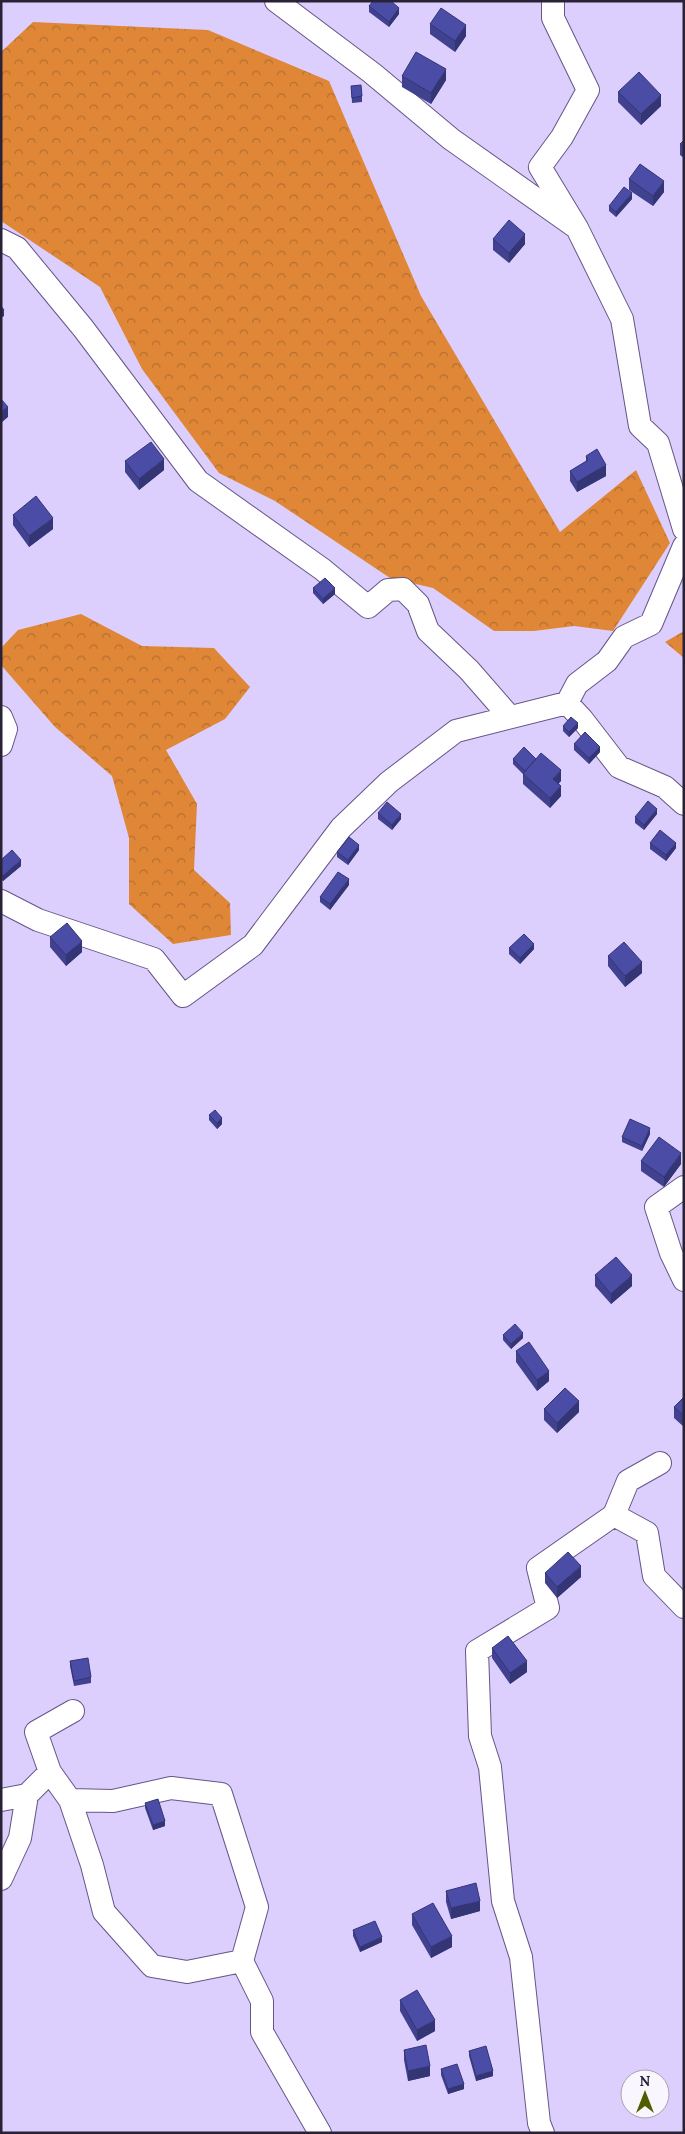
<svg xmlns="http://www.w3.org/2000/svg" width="685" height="2134" font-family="Lora,serif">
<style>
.forest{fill:url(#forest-crowns)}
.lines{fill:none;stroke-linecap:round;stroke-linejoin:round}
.street-casing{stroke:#665587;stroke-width:24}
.street{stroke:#fff;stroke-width:22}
.wall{fill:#40418f}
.shaded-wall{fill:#343574}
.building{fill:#4b4ca6;stroke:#343574}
</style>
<defs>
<pattern id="forest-crowns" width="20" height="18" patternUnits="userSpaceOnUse" patternTransform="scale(1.25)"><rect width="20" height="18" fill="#df8737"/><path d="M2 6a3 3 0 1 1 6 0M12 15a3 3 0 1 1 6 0" fill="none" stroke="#b56e2f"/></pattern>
</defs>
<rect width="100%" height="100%" fill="#ddcffd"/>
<!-- forest -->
<path class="forest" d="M33,22L208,30L329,81L421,296L560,532L636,470L670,543L613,631L574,626L534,631H494L433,588L390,578L275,501L219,473L142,369L100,287L1,221V52Z
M81,614L142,646L214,648L250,687L225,719L166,750L197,804L194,870L230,903L231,935L173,944L129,904V838L112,776L55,727L1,665V648L18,630Z
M684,631V658L665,642Z"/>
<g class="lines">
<!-- street casing -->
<g class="street-casing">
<path id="street" d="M276,1L372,73L451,139L577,228L540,167L562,137L588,90L553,18V1
M577,228L622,319L640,426L658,443L684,529
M1,240L17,248L83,328L198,481L322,569L368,607L388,590L403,589L418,604L428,631L469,670L510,717
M567,703L577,684L607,661L624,637L651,624L684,546
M1,717L6,729L1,745
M1,901L38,920L154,959L183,996L253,945L341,828L389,782L456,731L567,703L582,719L619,767L665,787L684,804
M684,1187L656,1207L671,1253L684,1280
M614,1515L647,1533L654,1576L684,1607
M73,1711L36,1732L50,1772L70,1800L113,1801L171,1788L221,1794L257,1907L242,1961L262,2001V2032L320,2133
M1,1800L27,1795
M70,1800L92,1865L104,1912L152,1966L187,1972L242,1961
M1,1879L20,1838L27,1795L50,1772
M543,2133L539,2123L521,1957L503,1901L490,1767L480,1736L477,1651L548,1608L538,1568L614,1515L628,1481L660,1463"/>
</g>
<!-- street -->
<use href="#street" class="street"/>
</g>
<!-- wall -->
<path class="wall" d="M369,6L399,14L389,27L369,12Z
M430,24L466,36L455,52L430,34Z
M402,76L446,80L431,104L402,87Z
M351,86L362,96V102L352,103Z
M618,92L661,106L641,125L618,102Z
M684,140V158L680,155V144Z
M629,179L664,192L653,206L629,190Z
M632,199L616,217L609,211V206Z
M493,239L525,244L509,263L493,250Z
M586,456L606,476L577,492L570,481V471L586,462Z
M125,461L164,470L139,490L125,472Z
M13,515L53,529L29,547L13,525Z
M313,588L335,594L323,604L313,593Z
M563,726L578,728L569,737L563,731Z
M574,744L600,752L589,764L574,750Z
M513,759L561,781L559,783L561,796L550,808L523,784V774L513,764Z
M378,813L401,819L392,830L378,819Z
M657,814L644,830L635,823V817Z
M650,843L676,848L666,861L650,849Z
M359,850L348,865L337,857V852Z
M1,860L21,866L3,881L1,879Z
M349,885L330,910L320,902V897Z
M50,937L82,952L66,966L50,947Z
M509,948L534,949L520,964L509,954Z
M608,956L642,973L625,987L608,966Z
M209,1115L222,1124L217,1129L209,1120Z
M650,1134L642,1151L622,1142V1137Z
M641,1161L681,1164L664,1187L641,1171Z
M595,1275L632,1286L611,1304L595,1286Z
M503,1335L523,1338L511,1349L503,1340Z
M516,1351L549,1381L537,1391L516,1362Z
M684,1397V1427L674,1418V1407Z
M544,1409L579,1412L557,1433L544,1420Z
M545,1573L581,1577L557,1598L545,1583Z
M492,1648L527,1672L510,1684L492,1658Z
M70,1661L91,1677V1683L74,1686L70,1666Z
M145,1803L165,1826L153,1830L145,1808Z
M446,1891L480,1911L451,1919L446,1902Z
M412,1914L452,1947L431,1958L412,1925Z
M353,1930L382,1942L360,1952L353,1936Z
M400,2000L435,2031L417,2041L400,2011Z
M404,2050L430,2076L408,2081L404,2060Z
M469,2051L493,2076L476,2081L469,2056Z
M441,2069L464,2089L448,2094L441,2075Z"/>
<!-- shaded-wall -->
<path class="shaded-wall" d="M399,8V14L389,27V22Z
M466,25V36L455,52V41Z
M446,69V80L431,104V93Z
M661,95V106L641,125V114Z
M664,181V192L653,206V196Z
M632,193V199L616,217V212Z
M525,234V244L509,263V253Z
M4,310V316L1,318V312Z
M8,407V417L1,423V412Z
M164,459V470L139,490V479Z
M606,465V476L577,492V482Z
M53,518V529L29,547V536Z
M335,588V594L323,604V599Z
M578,723V728L569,737V732Z
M600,747V752L589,764V758Z
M561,770V781L553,789V779Z
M561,786V796L550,808V798Z
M657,809V814L644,830V825Z
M401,814V819L392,830V825Z
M676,843V848L666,861V855Z
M359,845V850L348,865V860Z
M21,860V866L3,881V876Z
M349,879V885L330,910V904Z
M82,941V952L66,966V955Z
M534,944V949L520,964V958Z
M642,962V973L625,987V976Z
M222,1118V1124L217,1129V1123Z
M650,1128V1134L642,1151V1146Z
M681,1153V1164L664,1187V1177Z
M632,1275V1286L611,1304V1294Z
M523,1333V1338L511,1349V1344Z
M549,1371V1381L537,1391V1380Z
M579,1401V1412L557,1433V1423Z
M581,1566V1577L557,1598V1587Z
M527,1661V1672L510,1684V1673Z
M165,1821V1826L153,1830V1825Z
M480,1901V1911L451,1919V1908Z
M452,1936V1947L431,1958V1947Z
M382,1937V1942L360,1952V1947Z
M435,2020V2031L417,2041V2030Z
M430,2066V2076L408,2081V2071Z
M493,2071V2076L476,2081V2076Z
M464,2084V2089L448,2094V2089Z"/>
<!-- building -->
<path class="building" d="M373,1H391L399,8L389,22L369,6Z
M441,8L466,25L455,41L430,24Z
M416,52L446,69L431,93L402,76Z
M639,72L661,95L641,114L618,92Z
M361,85L362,96L352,98L351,86Z
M684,140V147L680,144Z
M640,164L664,181L653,196L629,179Z
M624,187L632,193L616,212L609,206Z
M509,220L525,234L509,253L493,239Z
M1,306L4,310L1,312Z
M1,399L8,407L1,412Z
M151,442L164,459L139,479L125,461Z
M597,449L606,465L577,482L570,471L588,460L586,456Z
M36,496L53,518L29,536L13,515Z
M325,578L335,588L323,599L313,588Z
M571,717L578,723L569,732L563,726Z
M585,732L600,747L589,758L574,744Z
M524,747L536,759L525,771L513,759Z
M541,753L561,770L553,779L561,786L550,798L523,774Z
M648,801L657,809L644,825L635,817Z
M387,802L401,814L392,825L378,813Z
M660,830L676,843L666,855L650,843Z
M349,837L359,845L348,860L337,852Z
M12,850L21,860L3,876L1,874V860Z
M338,872L349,879L330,904L320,897Z
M67,923L82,941L66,955L50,937Z
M524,934L534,944L520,958L509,948Z
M624,942L642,962L625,976L608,956Z
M215,1110L222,1118L217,1123L209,1115Z
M630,1119L650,1128L642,1146L622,1137Z
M659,1137L681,1153L664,1177L641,1161Z
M616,1257L632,1275L611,1294L595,1275Z
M515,1324L523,1333L511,1344L503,1335Z
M529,1342L549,1371L537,1380L516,1351Z
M565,1388L579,1401L557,1423L544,1409Z
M684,1397V1416L674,1407Z
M568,1552L581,1566L557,1587L545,1573Z
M508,1636L527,1661L510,1673L492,1648Z
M88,1658L91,1677L74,1681L70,1661Z
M158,1799L165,1821L153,1825L145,1803Z
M476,1883L480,1901L451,1908L446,1891Z
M433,1903L452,1936L431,1947L412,1914Z
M375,1921L382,1937L360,1947L353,1930Z
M417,1990L435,2020L417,2030L400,2000Z
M426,2045L430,2066L408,2071L404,2050Z
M486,2046L493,2071L476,2076L469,2051Z
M457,2064L464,2084L448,2089L441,2069Z"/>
<!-- border -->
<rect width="685" height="2134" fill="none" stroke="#292237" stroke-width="5"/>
<!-- north arrow -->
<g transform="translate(645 2094)"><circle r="24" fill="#f9f7fd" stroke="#a6a2ae"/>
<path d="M0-4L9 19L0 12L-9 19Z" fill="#505e00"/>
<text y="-8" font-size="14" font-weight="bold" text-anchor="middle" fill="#292237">N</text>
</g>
</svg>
